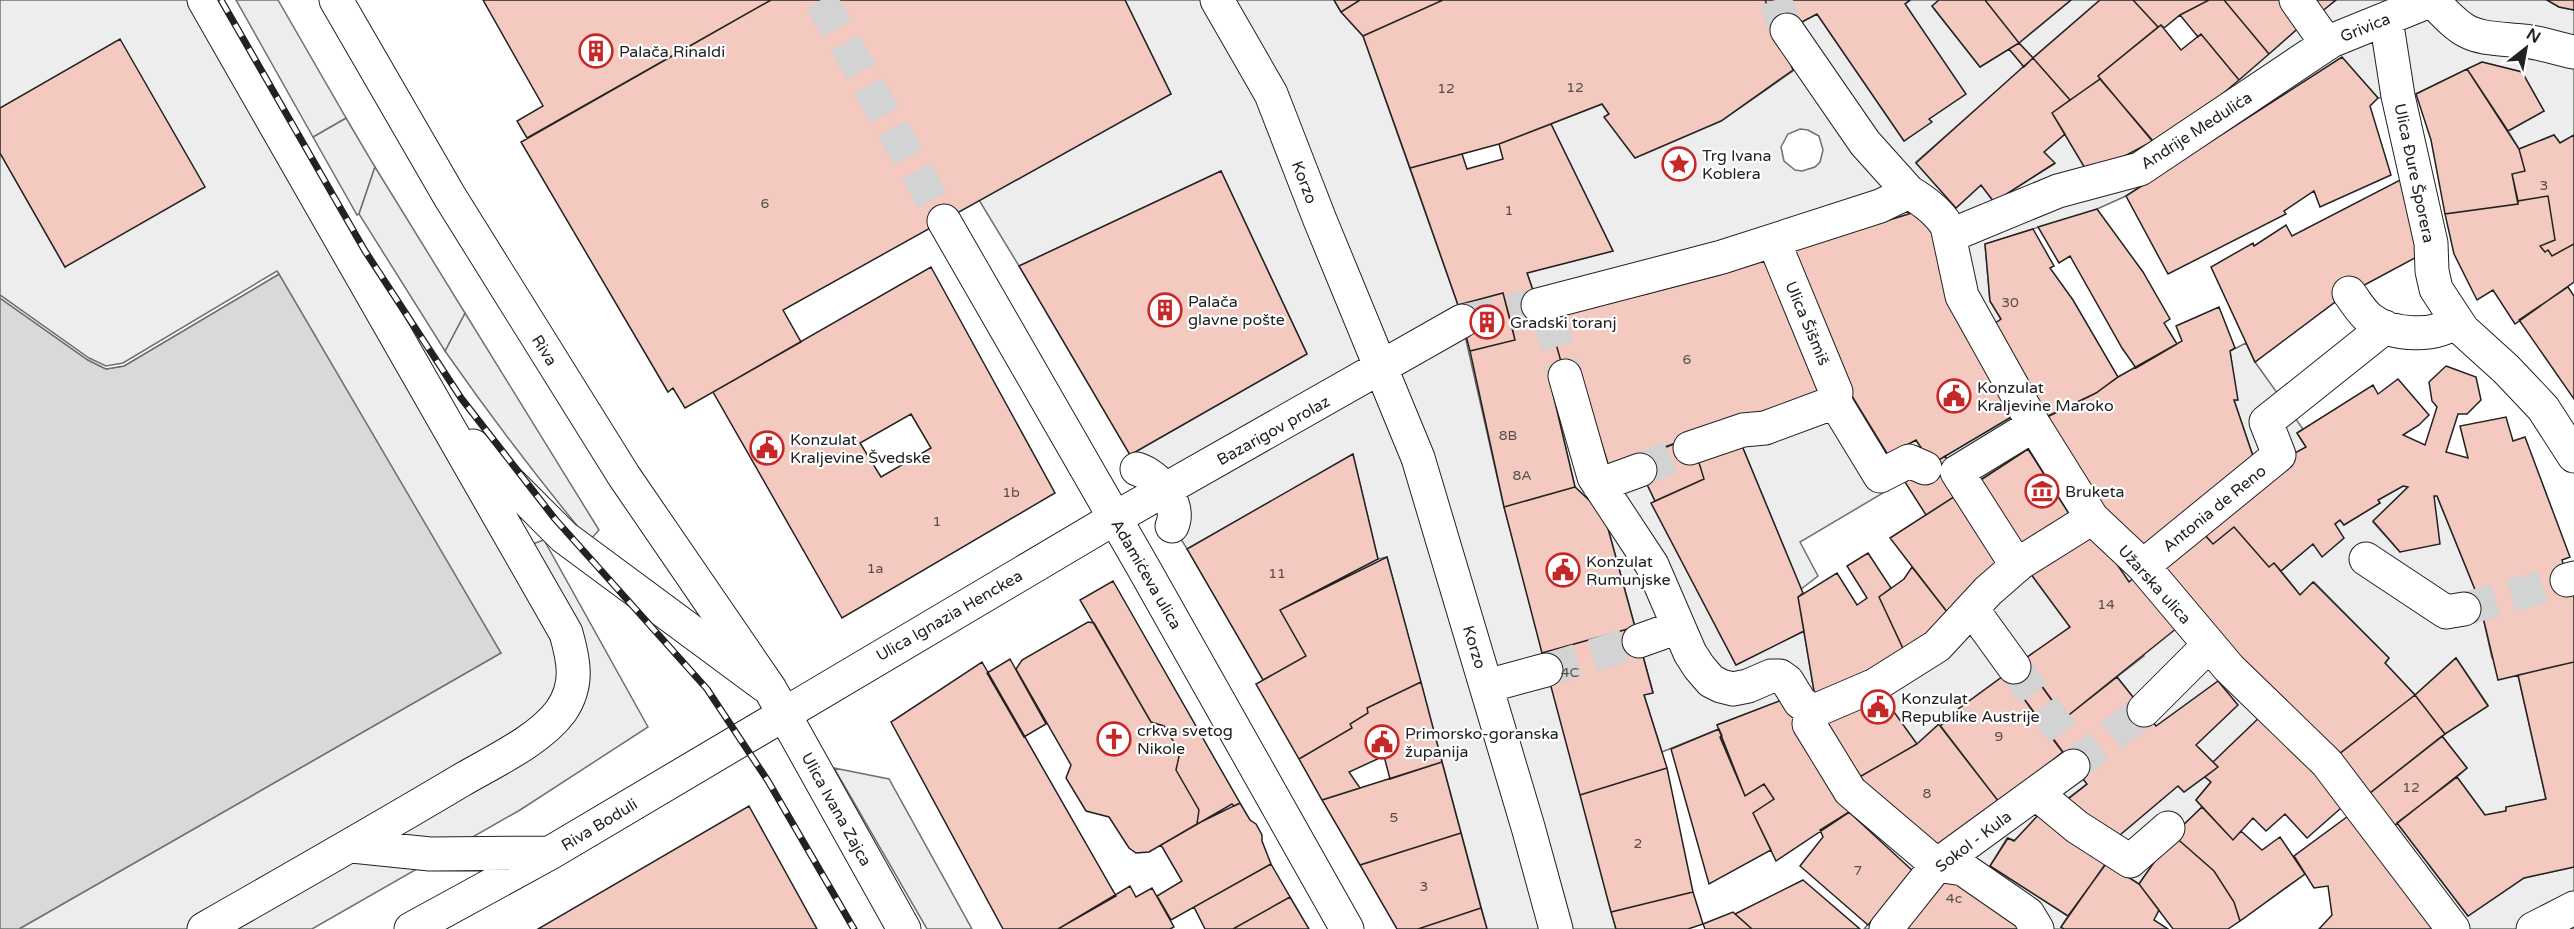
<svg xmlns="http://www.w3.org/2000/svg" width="2574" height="929" font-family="'Varela Round',sans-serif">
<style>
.green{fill:#eee;stroke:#6f6f6f;stroke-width:1.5}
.parking{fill:#ededed;stroke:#6f6f6f;stroke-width:1.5;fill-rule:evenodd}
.water{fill:#d9d9d9;stroke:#6f6f6f;stroke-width:1.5}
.pier{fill:#fff;stroke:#6f6f6f;stroke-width:1.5}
.building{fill:#f3c9c0;stroke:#222;stroke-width:1.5;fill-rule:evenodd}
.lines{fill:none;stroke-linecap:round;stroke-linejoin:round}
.minor-tunnel{stroke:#d3d3d3;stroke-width:33;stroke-dasharray:33 16;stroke-linecap:butt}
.major-tunnel{stroke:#d3d3d3;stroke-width:33;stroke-dasharray:33 16;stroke-linecap:butt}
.minor-casing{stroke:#222;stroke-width:35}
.major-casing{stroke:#222;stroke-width:35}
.minor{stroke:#fff;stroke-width:33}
.major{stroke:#fff;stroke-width:33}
.rail-casing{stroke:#222;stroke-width:7}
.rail{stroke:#fff;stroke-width:4.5;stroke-dasharray:14;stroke-linecap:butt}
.labels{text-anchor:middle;stroke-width:4.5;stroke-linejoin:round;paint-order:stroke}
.number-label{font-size:14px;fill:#564c4a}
.street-label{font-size:16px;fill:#222;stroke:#fff}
.poi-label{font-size:16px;fill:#222;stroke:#fff;text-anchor:start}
</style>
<rect width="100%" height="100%" fill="#fff"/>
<!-- green -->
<path class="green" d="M346,118L375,167L359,214L357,215L313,137Z
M465,313L599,530L591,539L584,534C535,475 489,414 445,351Z"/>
<!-- parking -->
<path class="parking" d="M0,0H204L518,549L544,540L648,727L520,810L312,929H19L501,653L124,366L106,369L88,360L0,298V153L65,267L120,40L0,108Z
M236,0H278L346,118L313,137Z
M1125,0H1334L1341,12L1363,36L1458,305L1504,507L1616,929H1487L1387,557L1378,559L1353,455L1187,549L1130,455L1307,354L1221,171L1019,266L979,200L1171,94Z
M1911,0H1939L1932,6L1980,67L2009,49L2024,67L1916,162L1956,208L1981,185L1994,202L2054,164L2044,152L2065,134L2153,141L2159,147L2304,23L2336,0H2547L2559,7L2574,10V135L2560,143L2554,135L2519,149L2508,131L2544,111L2522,72L2482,62L2416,94L2378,98L2342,58L2126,196L2097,209L1985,244L1990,301L2001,319L2046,417L2256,465L2234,400H2237L2230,351L2246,343L2255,362L2303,429L2297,433L2306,447L2202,530L2397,823L2468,916L2524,878L2574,867V929H2435L2356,814L2213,762L2156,726L2117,677L2144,656L2129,582L2093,529L2028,570L2070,627L1946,718L1947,721L1939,724L1917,744L1945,844L2063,752L2087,784L2067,799L2178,786L2184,792L2205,777L2211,782L2196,800L2202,807L2173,835L2139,884L2106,863L2007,838L1990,866L2068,916L2061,927L2064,929H1864L1914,873L1849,812L1787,698L1717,725L1719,729L1662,752L1644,695L1653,692L1604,514L1575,487L1550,381L1579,372L1609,467L1635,459L1655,501L1652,503L1736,665L1804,631L1815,697L1935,636L2028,449L1966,489L1945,456L2013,416L1962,330L1939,268L1912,213L1719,275L1646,294L1542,316L1527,273L1613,251L1551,124L1602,104L1609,114L1605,117L1721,121L1793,71L1779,34L1817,14L1904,141L1931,122L1929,119L1965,94L1905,4ZM1800,129L1808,130L1819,136L1823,150L1820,162L1815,167L1802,171L1795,170L1784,161L1781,147L1788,134Z
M2071,0H2100L2033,58L2019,43Z
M375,167L465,313L445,351L359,214Z
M1847,388L1888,455L1916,440L1932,464L1800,542L1818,576L1801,589L1740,441Z
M2403,486L2408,487L2373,522L2400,552L2434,496H2437L2476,592L2462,599L2483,617L2492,658L2518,675L2546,799L2506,807V811L2485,815L2457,777L2467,768L2442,736L2488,705L2456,658L2415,695L2385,663L2389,658L2314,582L2300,595L2281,571L2340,520L2344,525L2380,503L2378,500Z
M834,768L889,779L972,929H927Z"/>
<!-- water -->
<path class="water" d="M279,274L501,653L19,929H0V298L88,360L106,369L124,366Z"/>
<!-- pier -->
<path class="pier" d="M277,271L279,274L124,366L106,369L88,360L0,298V295L89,358L106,366L123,363Z"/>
<!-- building -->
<path class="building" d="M483,0H771L527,138L517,121L543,106Z
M771,0H1125L1171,94L783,310L801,342L685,408L673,388L668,392L521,142Z
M1334,0H1360L1341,12Z
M1360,0H1443L1363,36L1341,12Z
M1443,0H1765L1793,70L1721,121L1635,158L1604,117L1609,114L1602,104L1499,144L1410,168L1363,36Z
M1765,0H1910L1905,4L1966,94L1929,119L1932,122L1904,141L1817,14L1779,34Z
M1939,0H1985L2019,43L1980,67L1932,6Z
M1985,0H2071L2019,43Z
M2100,0H2133L2158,27L2098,76L2100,79L2070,100L2033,58Z
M2133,0H2209L2180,15L2164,28L2161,25L2158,27Z
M2209,0H2224L2269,54L2239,80L2201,34L2198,37L2180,15Z
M2224,0H2286L2304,23L2269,54Z
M2303,0H2336L2315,17Z
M2547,0H2574V10L2559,7Z
M2161,25L2181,50L2201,34L2239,80L2158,148L2098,76Z
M120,39L205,187L65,267L0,153V108Z
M2019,43L2033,58L2024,67L2009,49Z
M2342,57L2378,98L2370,106L2391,175L2320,207L2314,191L2284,211L2286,214L2168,274L2126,196Z
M2033,58L2070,100L2052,113L2065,134L2044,152L2055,163L1994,202L1981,185L1956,208L1916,163Z
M2482,62L2522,72L2544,111L2508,131L2467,69Z
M2467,69L2519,149L2525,171L2512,174L2518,204L2445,214L2431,140L2416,94Z
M2100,79L2153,141L2089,175L2052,113Z
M1551,124L1613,251L1527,273L1542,316L1511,323L1503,293L1458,305L1410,168L1462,154L1467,169L1503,159L1499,144Z
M2554,135L2560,143L2574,135V244L2552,256L2548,250L2545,252L2540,246L2555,240L2548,196L2518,201L2512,174L2525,171L2519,149Z
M1221,171L1307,354L1130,455L1019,266Z
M2404,178L2426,252L2342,297L2255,362L2211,267L2253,243L2254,246L2286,225L2292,236Z
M2548,196L2555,240L2540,246L2545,252L2548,250L2552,256L2574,244V282L2515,324L2493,290L2477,300L2454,254L2445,214L2518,204V201Z
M2097,209L2143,272L2170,319L2164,323L2177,344L2136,368L2122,348L2070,256L2059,263L2038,227Z
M1912,213L1929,222L1944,266L1939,268L1962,330L2013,416L1932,464L1916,440L1888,455L1847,388L1782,253Z
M2033,229L2054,266L2050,268L2073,300L2118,377L2096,393L2046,417L1994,324L2001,319L1990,301L1985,244Z
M1776,256L1825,396L1687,439L1609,467L1579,372L1565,376L1548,315L1646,294L1719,275Z
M931,267L1055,493L842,618L713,392ZM911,414L931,448L881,477L860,443Z
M2568,287L2574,296V399L2519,320Z
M1503,293L1515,340L1470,351L1458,305Z
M2219,307L2235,348L2230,351L2238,400H2234L2256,465L2149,555L2081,490L2043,419L2096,393L2118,377L2182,341L2176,326Z
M1548,315L1565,376L1550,381L1575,487L1504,507L1470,351L1515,340L1511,323Z
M2446,366L2476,377L2481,400L2467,414H2458L2446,452L2468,458L2460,426L2506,417L2513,441L2525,437L2570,557L2562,560L2571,594L2574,593V662L2498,680L2483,617L2467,620L2461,599L2476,592L2437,496H2434L2440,544L2400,552L2373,521L2408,487L2403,486L2378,500L2380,503L2344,525L2340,520L2335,524L2344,538L2322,557L2313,544L2281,571L2274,563L2269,567L2234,527L2213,544L2201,531L2291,455L2306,447L2297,433L2373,385L2378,394L2398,379L2429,415L2419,425L2403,435L2425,445L2437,407L2432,401L2429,382Z
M1687,439L1697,456L1704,479L1655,501L1635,459Z
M1740,441L1803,593L1798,597L1804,631L1736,665L1651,503L1704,479L1697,456Z
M2028,449L2071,517L2013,554L1970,487Z
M1353,454L1378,559L1280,610L1306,656L1263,680L1187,549Z
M1945,456L1966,489L1926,515L1905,482Z
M1575,487L1604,514L1635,627L1542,653L1504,507Z
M1966,489L2009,557L1951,617L1890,538Z
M2234,527L2269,567L2274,563L2300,595L2313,582L2389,658L2385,663L2415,695L2334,758L2154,567L2205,535L2213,544Z
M2093,529L2129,582L2136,576L2177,628L2065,718L2023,660L2070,627L2028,570Z
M1868,553L1891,588L1879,597L1906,655L1815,697L1798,597L1837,573L1857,605L1867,598L1847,566Z
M1387,557L1421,682L1367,708L1368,713L1350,724L1352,728L1299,759L1256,684L1306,656L1280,610Z
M1912,567L1951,617L1906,655L1879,597L1904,579Z
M1113,581L1240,803L1197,824L1199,810L1176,770L1180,752L1164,726L1151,722L1080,600Z
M1088,622L1094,623L1151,722L1164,726L1180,752L1176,770L1199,810L1197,824L1149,852L1136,853L1129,848L1109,817L1086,811L1066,778L1071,765L1016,669L1022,660Z
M1635,627L1653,693L1644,695L1667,768L1580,795L1542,653Z
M2456,658L2488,706L2445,734L2415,695Z
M1010,659L1046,724L1024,737L987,673Z
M2023,660L2063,716L2045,729L2006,673Z
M982,662L1116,896L1058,929H1003L891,722Z
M2574,662V867L2524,878L2468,916L2397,823L2457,777L2485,815L2506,811V807L2546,799L2518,675Z
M2006,674L2063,752L1999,802L1940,726L1947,721L1946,718Z
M2117,677L2156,726L2218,681L2238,705L2196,745L2218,767L2184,792L2178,786L2114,840L2067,800L2087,784L2045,729L2063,716L2065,718Z
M1421,682L1442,762L1390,779L1384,756L1349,772L1360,788L1322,800L1299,759L1352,728L1350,724L1368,713L1367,708Z
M1879,691L1917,744L1849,783L1813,725Z
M2415,695L2445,734L2365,797L2334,758Z
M1787,698L1857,807L1776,861L1753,813L1774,799L1764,784L1745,796L1717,725Z
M2264,713L2349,801L2307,838L2285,814L2266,831L2253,818L2233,840L2196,800L2211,782L2205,777L2218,767L2213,762Z
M1939,724L1999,802L1939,847L1849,783L1917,744Z
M1719,729L1722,736L1720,737L1745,796L1764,784L1774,799L1753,813L1771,850L1709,884L1671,749Z
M2442,736L2467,768L2390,829L2365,797Z
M1442,762L1461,833L1360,865L1322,800Z
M1667,768L1693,892L1611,912L1580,795Z
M1240,803L1250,820L1256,824L1262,835V841L1271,864L1171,920L1157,896L1182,881L1161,845L1232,804L1234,806Z
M749,806L817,929H538Z
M2202,807L2233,840L2241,831L2262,850L2280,837L2305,874L2240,921L2234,902L2214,871L2173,835Z
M2042,811L2111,857L2068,916L1990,866L2008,838L2014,841Z
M2355,811L2435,929H2319L2332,915L2328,886L2314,888L2294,856Z
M1849,812L1915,873L1868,925L1800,866L1823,837L1820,830Z
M1461,833L1481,908L1418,929H1397L1360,865Z
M2173,835L2214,871L2234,902L2240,921L2228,929H2173L2139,884Z
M2106,863L2139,884L2159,910L2154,920L2168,929H2064L2061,927Z
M1271,864L1290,897L1233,929H1205L1194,907Z
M1944,872L2020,924L2017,929H1905Z
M1803,880L1860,929H1752L1735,914Z
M1130,886L1136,897L1152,888L1174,927L1170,929H1058Z
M1693,892L1703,924L1688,929H1616L1611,912Z
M1290,897L1309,929H1233Z
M1481,908L1487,929H1418Z
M1733,912L1752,929H1705L1703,924Z"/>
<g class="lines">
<!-- minor-tunnel -->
<path class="minor-tunnel" d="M1775,0L1786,28
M1548,315L1565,376
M1462,321L1538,305
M1640,470L1690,448
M2464,609L2567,580
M2014,667L2082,759
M1546,670L1639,641
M2073,766L2144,710"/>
<!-- major-tunnel -->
<path class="major-tunnel" d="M821,0L944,221"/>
<!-- minor casing -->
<g class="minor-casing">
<path id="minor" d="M1217,0L1271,94L1320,220L1418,458L1528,827L1556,929
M2296,0L2327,44
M2432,0C2469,40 2471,36 2523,41C2540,42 2557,49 2574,52
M2386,19L2398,96L2431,243L2432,271L2436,289L2463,330L2506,369L2543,408L2574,456
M1787,30L1865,143L1909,192
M1949,236L2058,191L2140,169L2331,41L2432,0
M2349,293C2356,302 2361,312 2370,319C2391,336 2436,338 2456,321
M1538,305L1722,257L1880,206L1909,192C1924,201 1938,211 1947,226L1962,296L2034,425L2092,518L2143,566L2229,668L2327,763L2453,929
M1565,376L1594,477L1652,565L1690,653L1699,667L1711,681L1721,686L1733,689L1748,686L1771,676H1780L1787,681L1800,702L1811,710L1819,709L1875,685L1937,646L1988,591L2020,563L2092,518
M1835,402L1880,476L1909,461L1925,468
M473,446L564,537L764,685
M1690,448L1743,430L1765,428L1835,402L1836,392L1779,254
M1137,469C1157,475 1182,504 1172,526
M1599,485L1640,470
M2366,559L2446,612L2464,609
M2017,566L1957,472L2034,425
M2143,566L2279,455L2266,422L2385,327
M2567,580L2574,578
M1972,609L2014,667
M1639,641L1678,627
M1487,686L1546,670
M1811,710L1809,724L1850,791L1937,865L1963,869L2028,914L2037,929
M2144,710L2209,645
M2037,794L2077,827L2130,861L2168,828
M352,846L430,854L548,853
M204,929C290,880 376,831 460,781C492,762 539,741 561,711C579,685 574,661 566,633L204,0
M411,929L550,853L1115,518L1462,321
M1886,929L1937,865L2073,766
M2533,929L2574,908"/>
</g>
<!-- major casing -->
<g class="major-casing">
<path id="major" d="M336,0L450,197L624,476L770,689L904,929
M944,221L1143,567L1347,929"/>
</g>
<!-- minor -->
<use href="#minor" class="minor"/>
<!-- major -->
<use href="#major" class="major"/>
<!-- rail casing -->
<g class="rail-casing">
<path id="rail" d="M221,0L365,251L461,398L555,519L707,689L768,781L854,929"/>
</g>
<!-- rail -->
<use href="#rail" class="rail"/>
</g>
<!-- icons -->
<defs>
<g id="building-ring" transform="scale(1.725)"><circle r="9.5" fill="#fff" stroke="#c62828" stroke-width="1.5"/><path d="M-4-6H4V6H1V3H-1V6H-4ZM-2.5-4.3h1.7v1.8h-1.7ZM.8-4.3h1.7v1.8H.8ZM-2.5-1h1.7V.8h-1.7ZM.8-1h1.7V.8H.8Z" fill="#c62828"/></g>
<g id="sight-ring" transform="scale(1.725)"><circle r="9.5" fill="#fff" stroke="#c62828" stroke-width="1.5"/><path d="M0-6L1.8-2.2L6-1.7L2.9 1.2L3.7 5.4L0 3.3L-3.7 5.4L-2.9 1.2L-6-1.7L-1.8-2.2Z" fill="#c62828"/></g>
<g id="civic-ring" transform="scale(1.725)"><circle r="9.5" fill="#fff" stroke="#c62828" stroke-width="1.5"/><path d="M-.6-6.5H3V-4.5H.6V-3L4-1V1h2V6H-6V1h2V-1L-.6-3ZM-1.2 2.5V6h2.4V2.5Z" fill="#c62828"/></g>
<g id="museum-ring" transform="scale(1.725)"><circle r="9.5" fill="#fff" stroke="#c62828" stroke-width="1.5"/><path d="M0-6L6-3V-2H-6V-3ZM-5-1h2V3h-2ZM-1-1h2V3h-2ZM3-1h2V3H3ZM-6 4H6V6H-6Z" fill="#c62828"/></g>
<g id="church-ring" transform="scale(1.725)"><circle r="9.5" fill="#fff" stroke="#c62828" stroke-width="1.5"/><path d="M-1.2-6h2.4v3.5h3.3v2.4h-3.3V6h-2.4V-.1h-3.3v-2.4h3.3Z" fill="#c62828"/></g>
</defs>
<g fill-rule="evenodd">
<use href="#building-ring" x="596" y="51"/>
<use href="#sight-ring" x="1679" y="164"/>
<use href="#building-ring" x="1165" y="310"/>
<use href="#building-ring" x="1487" y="322"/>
<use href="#civic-ring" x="1954" y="396"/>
<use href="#civic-ring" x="767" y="448"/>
<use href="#museum-ring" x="2042" y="491"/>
<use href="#civic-ring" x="1563" y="570"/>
<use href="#civic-ring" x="1878" y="707"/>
<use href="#church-ring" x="1114" y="739"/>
<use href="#civic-ring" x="1382" y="742"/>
</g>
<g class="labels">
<!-- number labels -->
<g class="number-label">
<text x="1575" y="92">12</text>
<text x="1446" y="93">12</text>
<text x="2544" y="190">3</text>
<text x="765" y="208">6</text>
<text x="1509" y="215">1</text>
<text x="2010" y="307">30</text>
<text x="1687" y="364">6</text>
<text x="1508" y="440">8B</text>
<text x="1522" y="480">8A</text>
<text x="1011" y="497">1b</text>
<text x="937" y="526">1</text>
<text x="875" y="573">1a</text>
<text x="1277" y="578">11</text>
<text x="2106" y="609">14</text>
<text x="1570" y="677">4C</text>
<text x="1999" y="741">9</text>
<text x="2411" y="792">12</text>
<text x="1927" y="798">8</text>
<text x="1394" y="822">5</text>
<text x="1638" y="848">2</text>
<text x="1858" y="875">7</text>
<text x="1424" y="891">3</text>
<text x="1954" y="903">4c</text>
</g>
<!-- street labels -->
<g class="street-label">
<text transform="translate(2365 27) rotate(-22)" y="6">Grivica</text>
<text transform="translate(2196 130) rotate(-33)" y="6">Andrije Medulića</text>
<text transform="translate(2415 173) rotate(78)" y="6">Ulica Đure Šporera</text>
<text transform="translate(1305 182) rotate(69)" y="6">Korzo</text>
<text transform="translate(1808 323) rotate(67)" y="6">Ulica Šišmiš</text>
<text transform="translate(545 350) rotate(58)" y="6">Riva</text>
<text transform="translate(1273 430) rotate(-29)" y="6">Bazarigov prolaz</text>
<text transform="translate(2214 508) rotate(-39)" y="6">Antonia de Reno</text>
<text transform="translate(1147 574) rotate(60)" y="6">Adamićeva ulica</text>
<text transform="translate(2155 584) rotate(48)" y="6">Užarska ulica</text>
<text transform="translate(949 615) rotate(-30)" y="6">Ulica Ignazia Henckea</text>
<text transform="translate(1475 647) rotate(73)" y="6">Korzo</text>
<text transform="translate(837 809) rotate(61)" y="6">Ulica Ivana Zajca</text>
<text transform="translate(599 824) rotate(-31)" y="6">Riva Boduli</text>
<text transform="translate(1973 841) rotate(-37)" y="6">Sokol - Kula</text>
</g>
<!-- poi labels -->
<g class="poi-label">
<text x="619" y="57">Palača Rinaldi</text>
<text x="1702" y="161">Trg Ivana<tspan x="1702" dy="18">Koblera</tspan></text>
<text x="1188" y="307">Palača<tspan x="1188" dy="18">glavne pošte</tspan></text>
<text x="1510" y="328">Gradski toranj</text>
<text x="1977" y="393">Konzulat<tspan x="1977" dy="18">Kraljevine Maroko</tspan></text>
<text x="790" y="445">Konzulat<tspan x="790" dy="18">Kraljevine Švedske</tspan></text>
<text x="2065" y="497">Bruketa</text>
<text x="1586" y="567">Konzulat<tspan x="1586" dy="18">Rumunjske</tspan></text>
<text x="1901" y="704">Konzulat<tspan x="1901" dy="18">Republike Austrije</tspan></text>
<text x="1137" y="736">crkva svetog<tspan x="1137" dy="18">Nikole</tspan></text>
<text x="1405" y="739">Primorsko-goranska<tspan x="1405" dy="18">županija</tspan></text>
</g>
</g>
<!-- north arrow -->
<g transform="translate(2526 48) rotate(31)" stroke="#ffffff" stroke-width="4.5" paint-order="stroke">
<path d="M0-4.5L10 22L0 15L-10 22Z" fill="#222222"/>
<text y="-9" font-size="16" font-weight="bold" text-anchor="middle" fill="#222222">N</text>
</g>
</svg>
